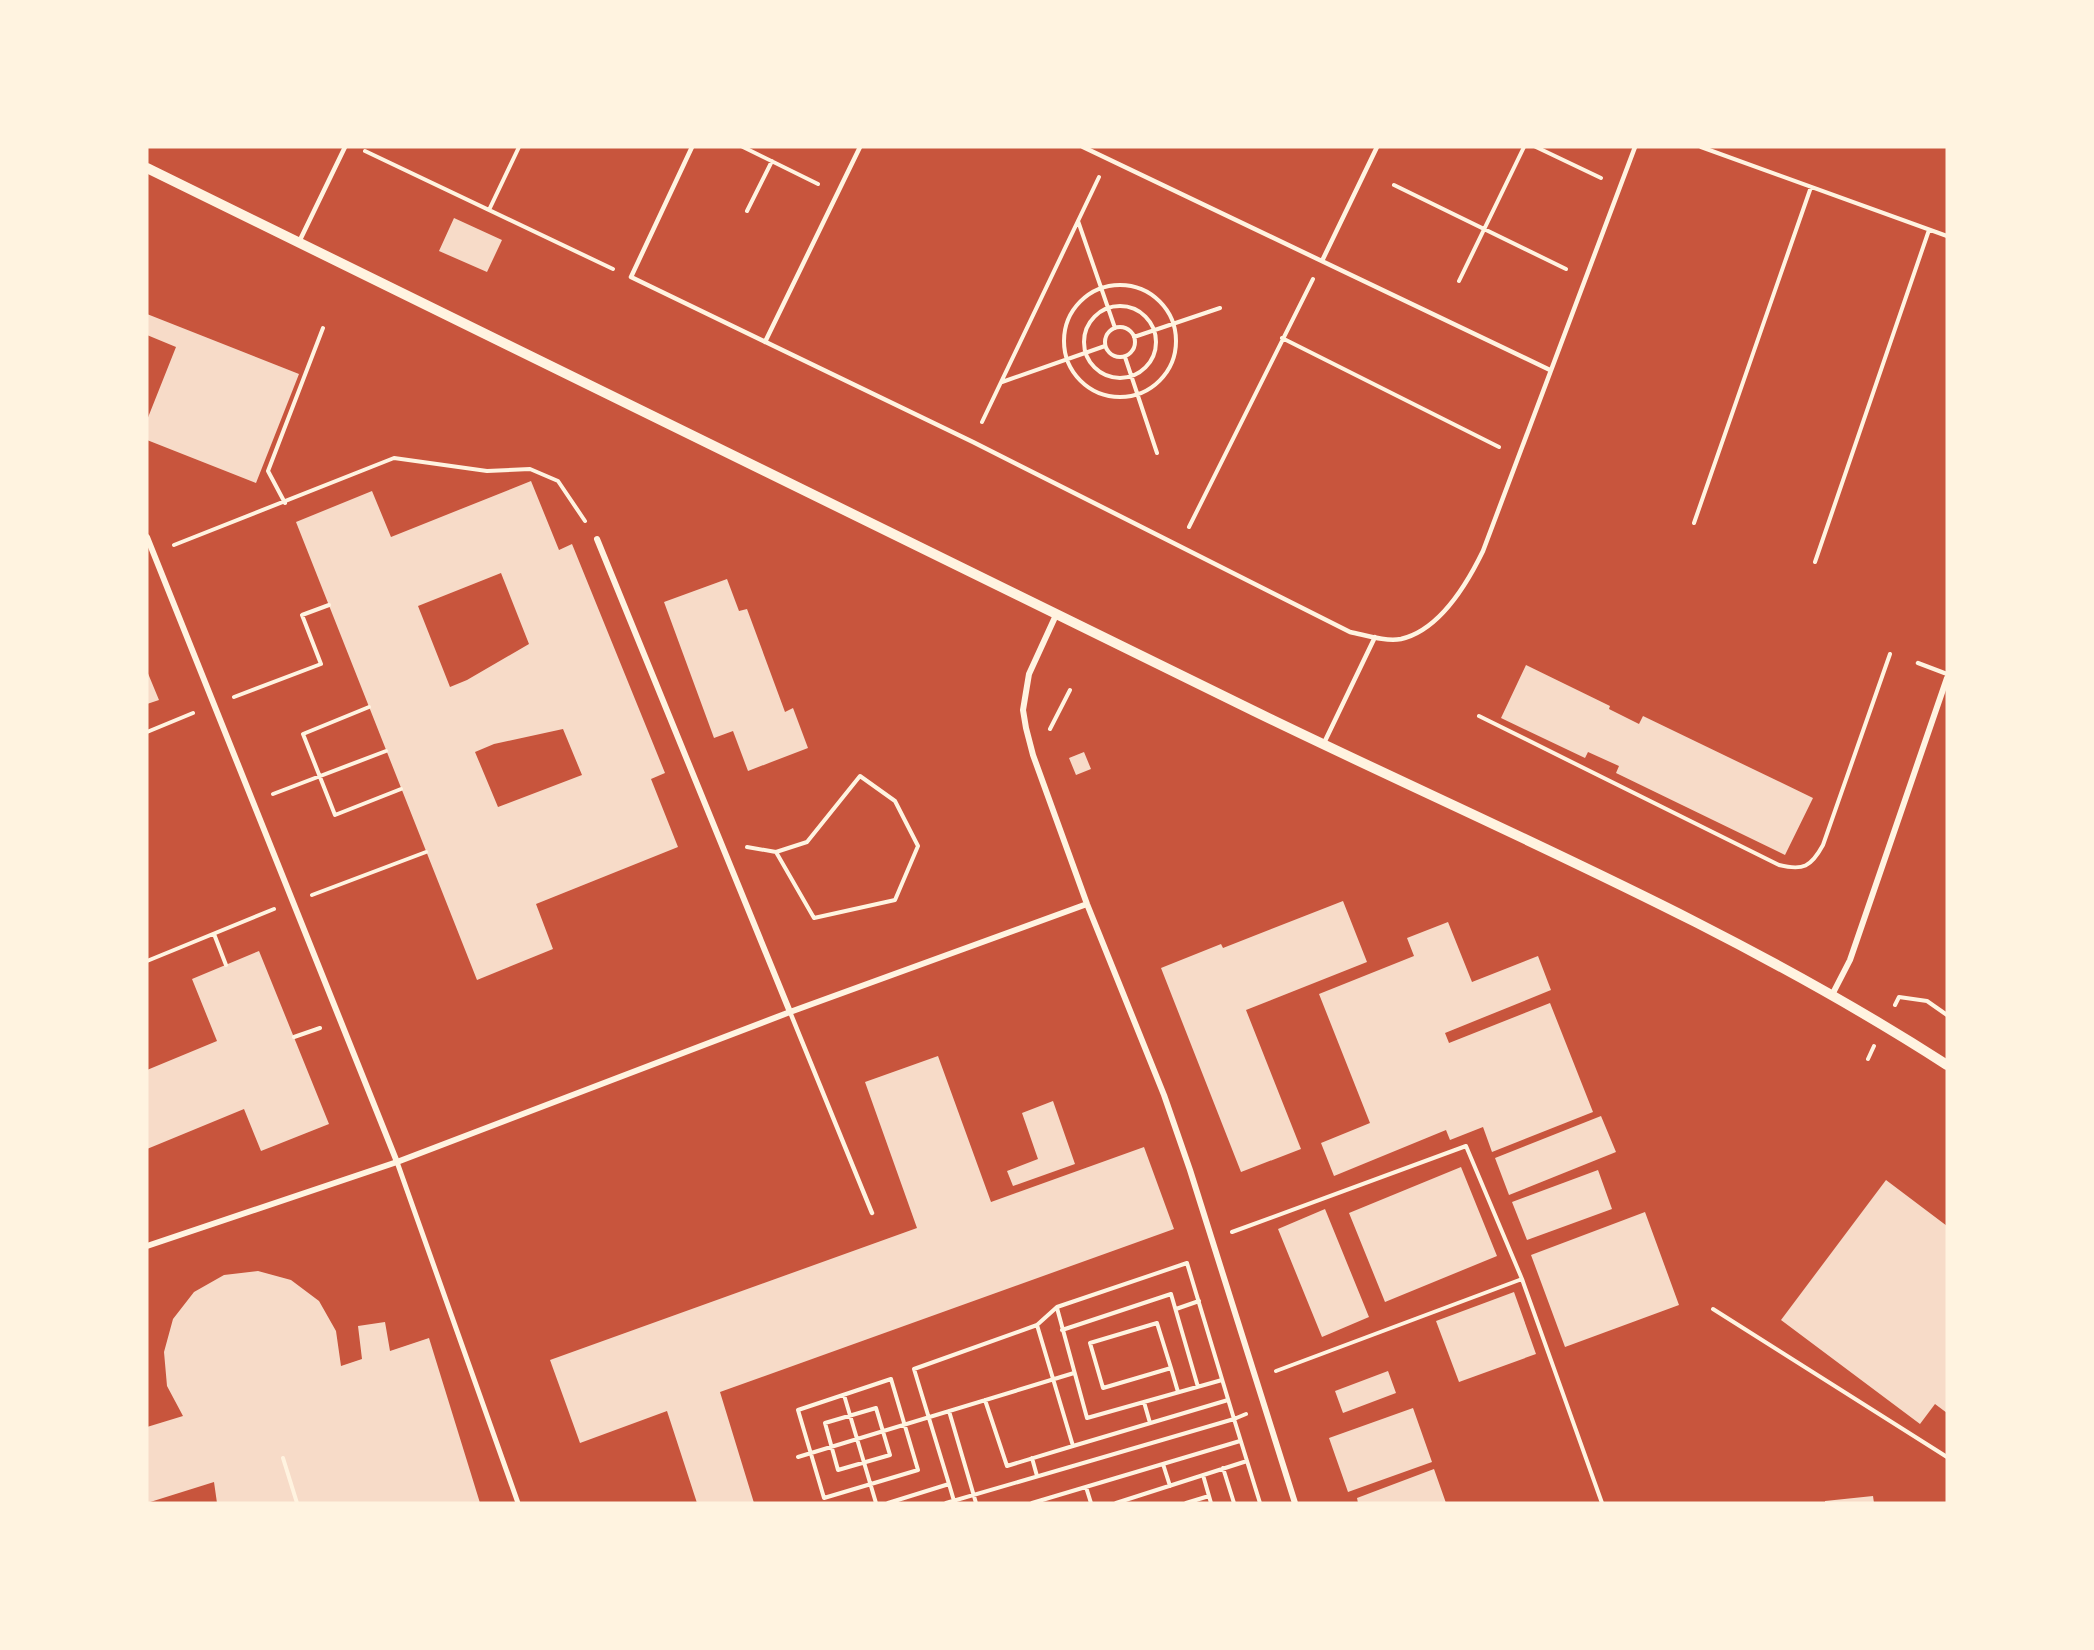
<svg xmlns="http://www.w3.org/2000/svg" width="2094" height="1650" font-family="'Libre Baskerville',serif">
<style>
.building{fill:#f7dbc8;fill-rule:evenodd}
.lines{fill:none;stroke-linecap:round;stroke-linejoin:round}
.path{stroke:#fff3e0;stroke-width:4}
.service{stroke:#fff3e0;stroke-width:4.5}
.pedestrian{stroke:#fff3e0;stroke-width:5}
.minor{stroke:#fff3e0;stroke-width:6}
.tertiary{stroke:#fff3e0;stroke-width:10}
</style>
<rect width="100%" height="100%" fill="#c8553d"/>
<!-- building -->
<path class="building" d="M454,218L502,240L487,272L439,251Z
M147,314L299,374L256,483L147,440V420L176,347L147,335Z
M531,481L559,550L572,544L665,773L651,779L678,847L536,904L553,949L477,980L296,522L372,491L391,537ZM501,573L529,644L467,680L450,687L418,606ZM563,729L582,775L498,807L475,752L494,744Z
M727,579L739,611L747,609L785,712L793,708L808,748L748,771L733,731L714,738L664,602Z
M1526,665L1610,706L1609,709L1639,724L1643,716L1813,798L1785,855L1616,773L1619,766L1588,752L1585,758L1501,718Z
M147,671L159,700L147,704Z
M1084,752L1091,769L1076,775L1069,758Z
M1343,901L1367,962L1246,1010L1301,1149L1241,1172L1161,968L1221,944L1223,948Z
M1448,922L1472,982L1538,956L1551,990L1445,1033L1449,1043L1550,1003L1593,1112L1492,1152L1483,1127L1450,1140L1446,1130L1334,1176L1321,1143L1370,1123L1319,994L1414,956L1407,938Z
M259,951L329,1124L261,1151L244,1109L147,1149V1070L217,1041L192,979Z
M938,1056L991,1202L1144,1147L1174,1229L720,1392L754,1503H697L667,1411L580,1443L550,1360L917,1228L865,1082Z
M1053,1101L1075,1164L1013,1186L1007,1171L1038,1159L1022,1113Z
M1601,1116L1616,1152L1509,1195L1495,1158Z
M1461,1167L1497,1256L1385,1302L1349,1213Z
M1598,1170L1612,1209L1527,1240L1512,1202Z
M1886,1180L1947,1226V1413L1935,1404L1920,1424L1781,1320Z
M1325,1209L1369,1317L1322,1337L1278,1229Z
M1645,1212L1679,1305L1565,1347L1531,1255Z
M258,1271L291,1280L319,1301L336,1331L341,1366L362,1359L358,1326L385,1322L390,1351L429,1338L480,1503H217L214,1482L147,1503V1427L183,1416L167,1386L164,1352L173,1319L194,1292L224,1275Z
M1514,1292L1536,1354L1459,1382L1436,1321Z
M1388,1371L1396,1393L1343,1413L1335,1391Z
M1413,1408L1432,1462L1348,1492L1329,1438Z
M1434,1469L1446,1503H1358L1357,1498Z
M1873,1496L1874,1503H1825V1501Z"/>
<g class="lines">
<!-- path -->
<path class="path" d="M743,147L818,184
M1536,147L1601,178
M1701,147L1947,236
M365,151L613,269
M1394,185L1566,269
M489,210L519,147
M747,211L772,161
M1078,221L1115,328
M1459,281L1524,147
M1064 341a56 56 0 1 1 112 0a56 56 0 1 1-112 0Z
M1084 342a36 36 0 1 1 72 0a36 36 0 1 1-72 0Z
M1105 342a15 15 0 1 1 30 0a15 15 0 1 1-30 0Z
M1134,337L1220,308
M1282,338L1499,447
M1125,357L1157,453
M1002,382L1105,346
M982,422L1099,177
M285,503L268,471L323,328
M1694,523L1811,187
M1189,527L1313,279
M174,545L394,458L487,471L530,469L558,481L585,521
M1815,562L1929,230
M234,697L321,664L302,615L329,605
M369,707L303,734L335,815L401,789
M1479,716L1779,865C1803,871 1811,867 1823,845L1890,654
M1050,729L1070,690
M147,732L193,713
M273,794L386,751
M747,847L776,852L807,842L860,776L895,801L918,846L895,900L814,918L776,852
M312,895L426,852
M214,934L226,965
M147,961L274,909
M1895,1005L1899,997L1927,1001L1947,1015
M294,1037L320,1028
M1868,1059L1874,1046
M1232,1232L1466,1146L1522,1279L1602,1503
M1057,1308L1087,1418L1222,1380
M1176,1309L1199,1301
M1713,1309L1947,1457
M1157,1323L1171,1368L1103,1388L1090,1343Z
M1037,1325L1073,1446L1228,1400
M1062,1330L1171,1294L1198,1387
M1171,1368L1178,1392
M1276,1371L1522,1279
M891,1379L918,1470L824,1498L798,1410Z
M844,1395L876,1503
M985,1400L1007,1466L1073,1446
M1144,1402L1150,1423
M876,1408L890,1455L838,1470L825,1423Z
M949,1411L976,1503
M1246,1414L1234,1419L1260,1503
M798,1457L1074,1373
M283,1458L297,1503
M1032,1458L1037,1476
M1163,1464L1170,1486
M1223,1468L1234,1503
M1203,1475L1209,1496
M949,1484L954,1501
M1086,1487L1091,1503
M888,1503L949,1484L914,1369L1037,1325L1057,1307L1187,1263L1234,1419L946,1503
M1032,1503L1240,1441
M1116,1503L1247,1461
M1186,1503L1209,1496L1211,1503"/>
<!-- service -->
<path class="service" d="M692,147L631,277L973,442L1350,632C1365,635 1386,642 1401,639C1440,630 1467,584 1483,551L1635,147
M1083,147L1550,370
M299,242L345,147
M1322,261L1377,147
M765,342L860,147
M1918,663L1947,674
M1324,743L1375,637
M790,1012L872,1213"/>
<!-- pedestrian -->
<path class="pedestrian" d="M397,1162L518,1503"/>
<!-- minor -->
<path class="minor" d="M147,537L397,1162
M597,539L790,1012
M1056,615L1029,674L1023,710L1026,728L1033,755L1087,904L1164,1095L1190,1170L1295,1503
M1832,995L1850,960L1947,678
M147,1246L397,1162L790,1012L1087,904"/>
<!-- tertiary -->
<path class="tertiary" d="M147,168C517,348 885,531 1254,711C1488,825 1729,924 1947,1065"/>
</g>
<!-- border -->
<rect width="2094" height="1650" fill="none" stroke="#fff3e0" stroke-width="297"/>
</svg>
